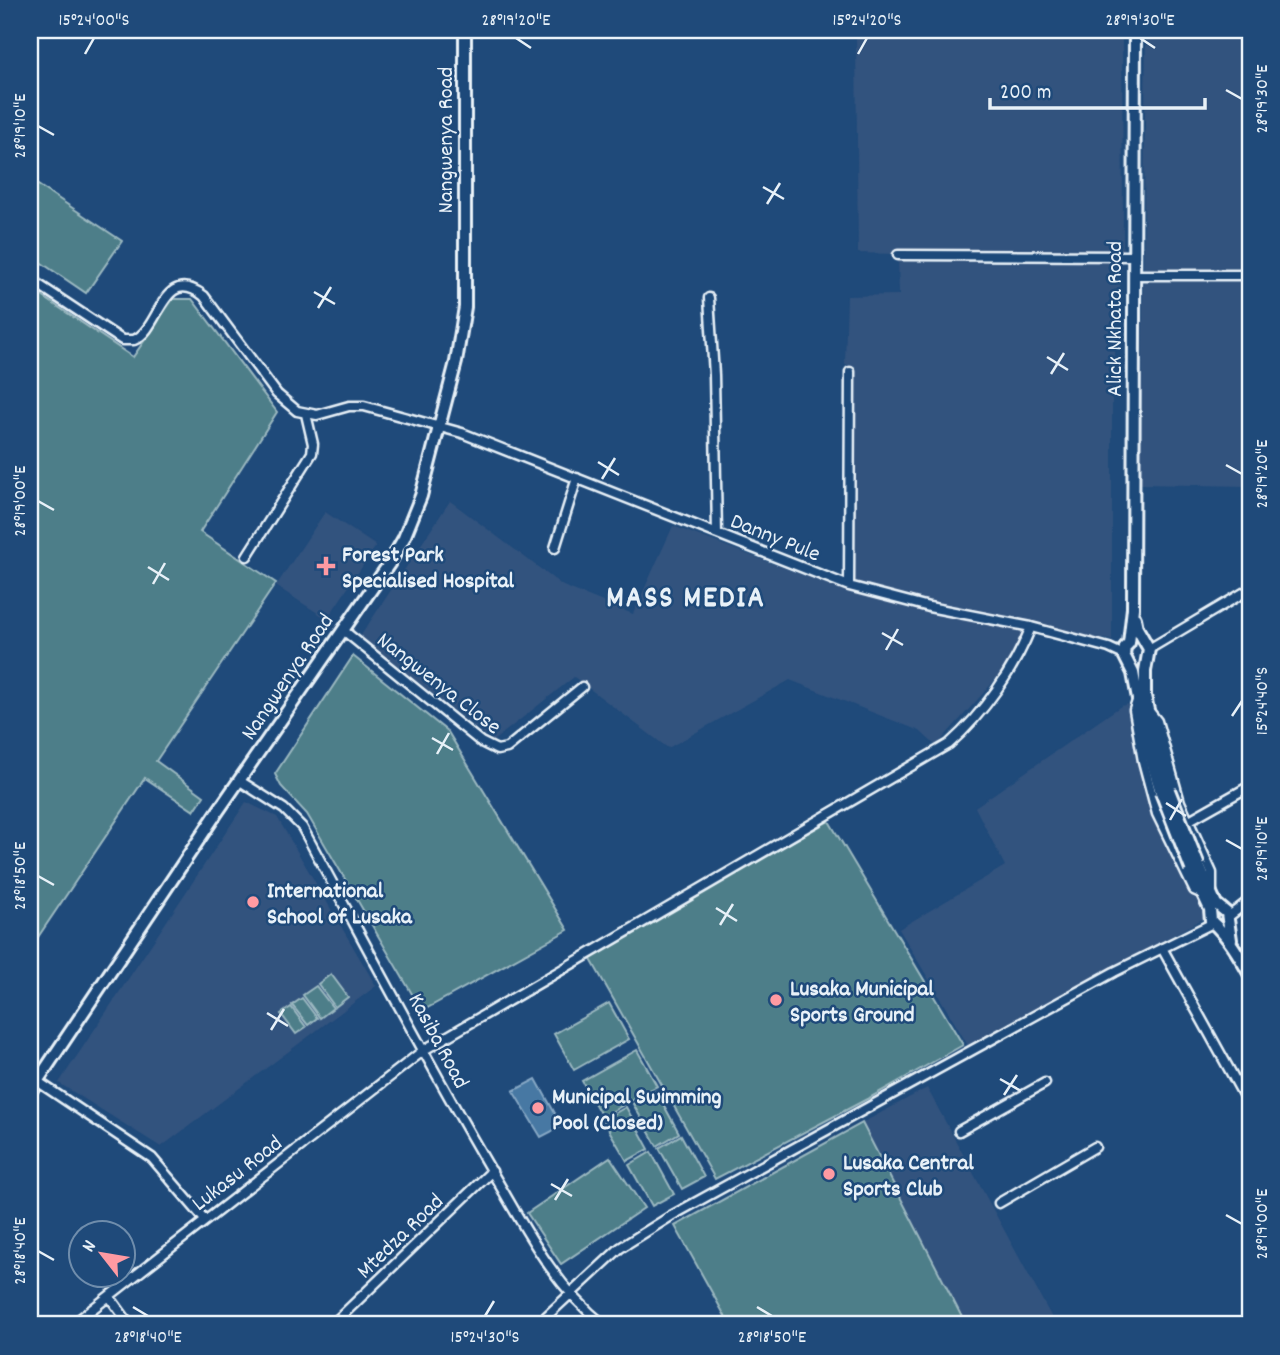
<svg xmlns="http://www.w3.org/2000/svg" width="1280" height="1355" font-family="Dekko,sans-serif">
<style>
.built{fill:#33537e}
.green{fill:#4e7e89;stroke:#9bb8c0;stroke-width:2}
.water{fill:#4678a3;stroke:#87a8c5;stroke-width:2}
.lines{fill:none;stroke-linecap:round;stroke-linejoin:round}
.street-casing{stroke:#e8f1f8;stroke-width:13}
.secondary-casing{stroke:#e8f1f8;stroke-width:16}
.street{stroke:#1f4a7a;stroke-width:8}
.secondary{stroke:#1f4a7a;stroke-width:10}
.secondary-bridge-casing{stroke:#e8f1f8;stroke-width:16;stroke-linecap:butt}
.secondary-bridge{stroke:#1f4a7a;stroke-width:10}
.ticks{fill:none;stroke:#e8f1f8;stroke-width:2.5}
.poi-dot{fill:#ff9aa2;stroke:#1f4a7a;stroke-width:2.5}
.labels{text-anchor:middle;stroke-width:5;stroke-linejoin:round;paint-order:stroke}
.street-label{font-size:23px;fill:#e8f1f8;stroke:#1f4a7a}
.poi-label{font-size:23px;font-weight:bold;fill:#e8f1f8;stroke:#1f4a7a;text-anchor:start}
.district-label{font-size:30px;font-weight:bold;letter-spacing:2px;fill:#e8f1f8;stroke:#1f4a7a}
.neatline{fill:none;stroke:#e8f1f8;stroke-width:2.5}
.ticks-label{font-size:18px;text-anchor:middle;fill:#e8f1f8}
</style>
<rect width="100%" height="100%" fill="#1f4a7a"/>
<filter id="ink" filterUnits="userSpaceOnUse"><feTurbulence type="fractalNoise" baseFrequency=".0143" numOctaves="2"/><feDisplacementMap in="SourceGraphic" scale="14" xChannelSelector="R" yChannelSelector="G"/><feConvolveMatrix kernelMatrix="1 2 1 2 8 2 1 2 1" color-interpolation-filters="sRGB"/></filter>
<g filter="url(#ink)">
<!-- built -->
<path class="built" d="M856,30H1122L1123,251L1112,393V640L1037,633L936,746L920,731L790,680L668,748L574,677L493,741L360,637L450,501L563,586L633,614L673,526L853,594L855,366L845,365L847,296L899,295L898,254L858,253Z
M1146,30H1250V486L1141,484Z
M325,512L376,546L327,619L276,586Z
M1129,704L1150,767L1206,917L969,1047L899,929L1005,866L975,807L1121,706Z
M246,802L277,817L376,986L161,1147L59,1083Z
M927,1088L1052,1318L1037,1325H966L862,1123Z"/>
<!-- green -->
<path class="green" d="M32,181L122,241L86,293L30,255V185Z
M30,288L133,357L173,299H192L277,412L200,532L276,583L156,761L204,796L194,811L145,778L30,949Z
M353,656L448,732L568,930L422,1011L307,814L281,786L275,774Z
M829,821L963,1045L869,1098L715,1179L589,956Z
M331,974L348,997L335,1007L318,984Z
M316,986L333,1008L320,1018L303,995Z
M302,998L317,1018L308,1025L292,1005Z
M609,1003L629,1039L574,1070L554,1034Z
M291,1007L306,1027L296,1034L281,1014Z
M637,1050L657,1086L602,1117L582,1081Z
M656,1091L679,1133L657,1146L633,1104Z
M626,1107L649,1149L627,1161L603,1120Z
M862,1123L966,1325H730L675,1226Z
M681,1135L704,1177L682,1189L659,1148Z
M651,1152L674,1194L652,1206L629,1165Z
M610,1157L644,1208L561,1264L527,1213Z"/>
<!-- water -->
<path class="water" d="M536,1079L562,1126L541,1137L513,1091Z"/>
<g class="lines">
<!-- street casing -->
<g class="street-casing">
<path id="street" d="M898,255L1135,256
M1135,275H1250
M30,279L122,340C124,340 132,340 134,340C161,329 162,264 204,296L277,394L297,411L317,415L349,406H364L462,433L849,586L929,607L1031,627L1109,648L1124,655
M709,298L714,375L717,533
M555,548L577,478
M247,556L312,453L313,444L306,414
M849,586L850,372
M343,630L481,742L497,750L507,748L582,687
M1149,649L1250,589
M1137,701L1134,710L1143,761L1157,814L1194,890L1203,894
M1149,711L1157,721L1180,802L1212,873V895
M240,781L284,809L302,827C364,941 424,1056 489,1167C524,1225 550,1282 604,1325
M1186,822L1250,786
M1228,917L1250,900
M1162,948L1250,1107
M37,1081L152,1158L205,1220
M959,1131L1045,1083
M999,1203L1095,1147
M109,1296L130,1325
M72,1325L424,1050L949,744C983,714 1014,670 1031,627
M332,1325L492,1171
M537,1325L620,1248L671,1216L1114,972L1213,923"/>
</g>
<!-- secondary casing -->
<g class="secondary-casing">
<path id="secondary" d="M1135,30L1133,608L1129,643L1125,647L1124,655L1133,673L1147,746L1161,792
M1135,618L1137,628L1149,649L1145,671V696L1155,743L1169,790
M1199,866L1216,904L1227,913L1231,940
M1191,869L1210,909L1211,921C1228,936 1239,955 1250,975
M30,1092L218,811L389,564L404,538L421,496L456,362L465,307V30"/>
</g>
<!-- street -->
<use href="#street" class="street"/>
<!-- secondary -->
<use href="#secondary" class="secondary"/>
<!-- secondary-bridge casing -->
<g class="secondary-bridge-casing">
<path id="secondary-bridge" d="M1169,790L1199,866
M1161,792L1191,869"/>
</g>
<!-- secondary-bridge -->
<use href="#secondary-bridge" class="secondary-bridge"/>
</g>
</g>
<!-- ticks -->
<path class="ticks" d="M516,38L531,48M1140,38L1155,48M85,54L94,38M858,54L867,38M1226,90L1242,99M38,126L54,135M763,187L784,199M767,204L780,183M314,292L335,304M318,308L331,287M1047,357L1068,370M1051,374L1064,353M598,462L619,475M1226,465L1242,474M602,479L615,458M38,501L54,510M148,567L169,580M153,584L165,563M882,633L903,645M886,650L898,629M1232,716L1242,701M432,738L453,750M437,754L449,733M1166,803L1186,816M1170,820L1182,799M1226,840L1242,849M38,876L54,885M716,908L737,921M720,925L733,904M267,1013L288,1026M271,1030L284,1009M1000,1079L1021,1091M1004,1095L1017,1075M551,1184L572,1196M555,1200L568,1179M1226,1215L1242,1224M38,1251L54,1260M133,1307L148,1316M757,1307L772,1316M485,1316L494,1301"/>
<!-- markers -->
<g class="poi-dot">
<path d="M322.5 555.5h7v7h7v7h-7v7h-7v-7h-7v-7h7z"/>
<circle cx="253" cy="902" r="7"/>
<circle cx="776" cy="1000" r="7"/>
<circle cx="538" cy="1108" r="7"/>
<circle cx="829" cy="1174" r="7"/>
</g>
<g class="labels">
<!-- street labels -->
<g class="street-label">
<text transform="translate(444 140) rotate(-90)" y="8">Nangwenya Road</text>
<text transform="translate(1113 319) rotate(-90)" y="8">Alick Nkhata Road</text>
<text transform="translate(776 536) rotate(22)" y="8">Danny Pule</text>
<text transform="translate(286 676) rotate(-56)" y="8">Nangwenya Road</text>
<text transform="translate(440 682) rotate(38)" y="8">Nangwenya Close</text>
<text transform="translate(440 1040) rotate(62)" y="8">Kasiba Road</text>
<text transform="translate(236 1172) rotate(-38)" y="8">Lukasu Road</text>
<text transform="translate(399 1235) rotate(-44)" y="8">Mtedza Road</text>
</g>
<!-- poi labels -->
<g class="poi-label">
<text x="342" y="561">Forest Park<tspan x="342" dy="26">Specialised Hospital</tspan></text>
<text x="267" y="897">International<tspan x="267" dy="26">School of Lusaka</tspan></text>
<text x="790" y="995">Lusaka Municipal<tspan x="790" dy="26">Sports Ground</tspan></text>
<text x="552" y="1103">Municipal Swimming<tspan x="552" dy="26">Pool (Closed)</tspan></text>
<text x="843" y="1169">Lusaka Central<tspan x="843" dy="26">Sports Club</tspan></text>
</g>
<!-- district labels -->
<g class="district-label">
<text x="686" y="606">MASS MEDIA</text>
</g>
</g>
<!-- margin -->
<rect width="1280" height="1355" fill="none" stroke="#1f4a7a" stroke-width="77"/>
<!-- north arrow -->
<g transform="translate(102 1254) rotate(301)"><circle r="33" fill="#1f4a7a" stroke="#6f8dac" stroke-width="2"/>
<path d="M0-5L12 26L0 18L-12 26Z" fill="#ff9aa2"/>
<text y="-10" font-size="19" font-weight="bold" text-anchor="middle" fill="#e8f1f8">N</text>
</g>
<!-- scale -->
<path d="M990 98v10h215v-10" fill="none" stroke="#e8f1f8" stroke-width="3.5"/>
<text x="1000" y="98" font-size="21" fill="#e8f1f8" stroke="#1f4a7a" stroke-width="5" paint-order="stroke">200 m</text>
<rect x="38" y="38" width="1204" height="1278" class="neatline"/>
<g class="ticks-label">
<text x="94" y="25">15°24'00"S</text>
<text x="516" y="25">28°19'20"E</text>
<text x="867" y="25">15°24'20"S</text>
<text x="1140" y="25">28°19'30"E</text>
<text transform="translate(1261 99) rotate(-90)" y="6">28°19'30"E</text>
<text transform="translate(19 126) rotate(-90)" y="6">28°19'10"E</text>
<text transform="translate(1261 474) rotate(-90)" y="6">28°19'20"E</text>
<text transform="translate(19 501) rotate(-90)" y="6">28°19'00"E</text>
<text transform="translate(1261 701) rotate(-90)" y="6">15°24'40"S</text>
<text transform="translate(1261 849) rotate(-90)" y="6">28°19'10"E</text>
<text transform="translate(19 876) rotate(-90)" y="6">28°18'50"E</text>
<text transform="translate(1261 1224) rotate(-90)" y="6">28°19'00"E</text>
<text transform="translate(19 1251) rotate(-90)" y="6">28°18'40"E</text>
<text x="148" y="1342">28°18'40"E</text>
<text x="485" y="1342">15°24'30"S</text>
<text x="772" y="1342">28°18'50"E</text>
</g>
</svg>
